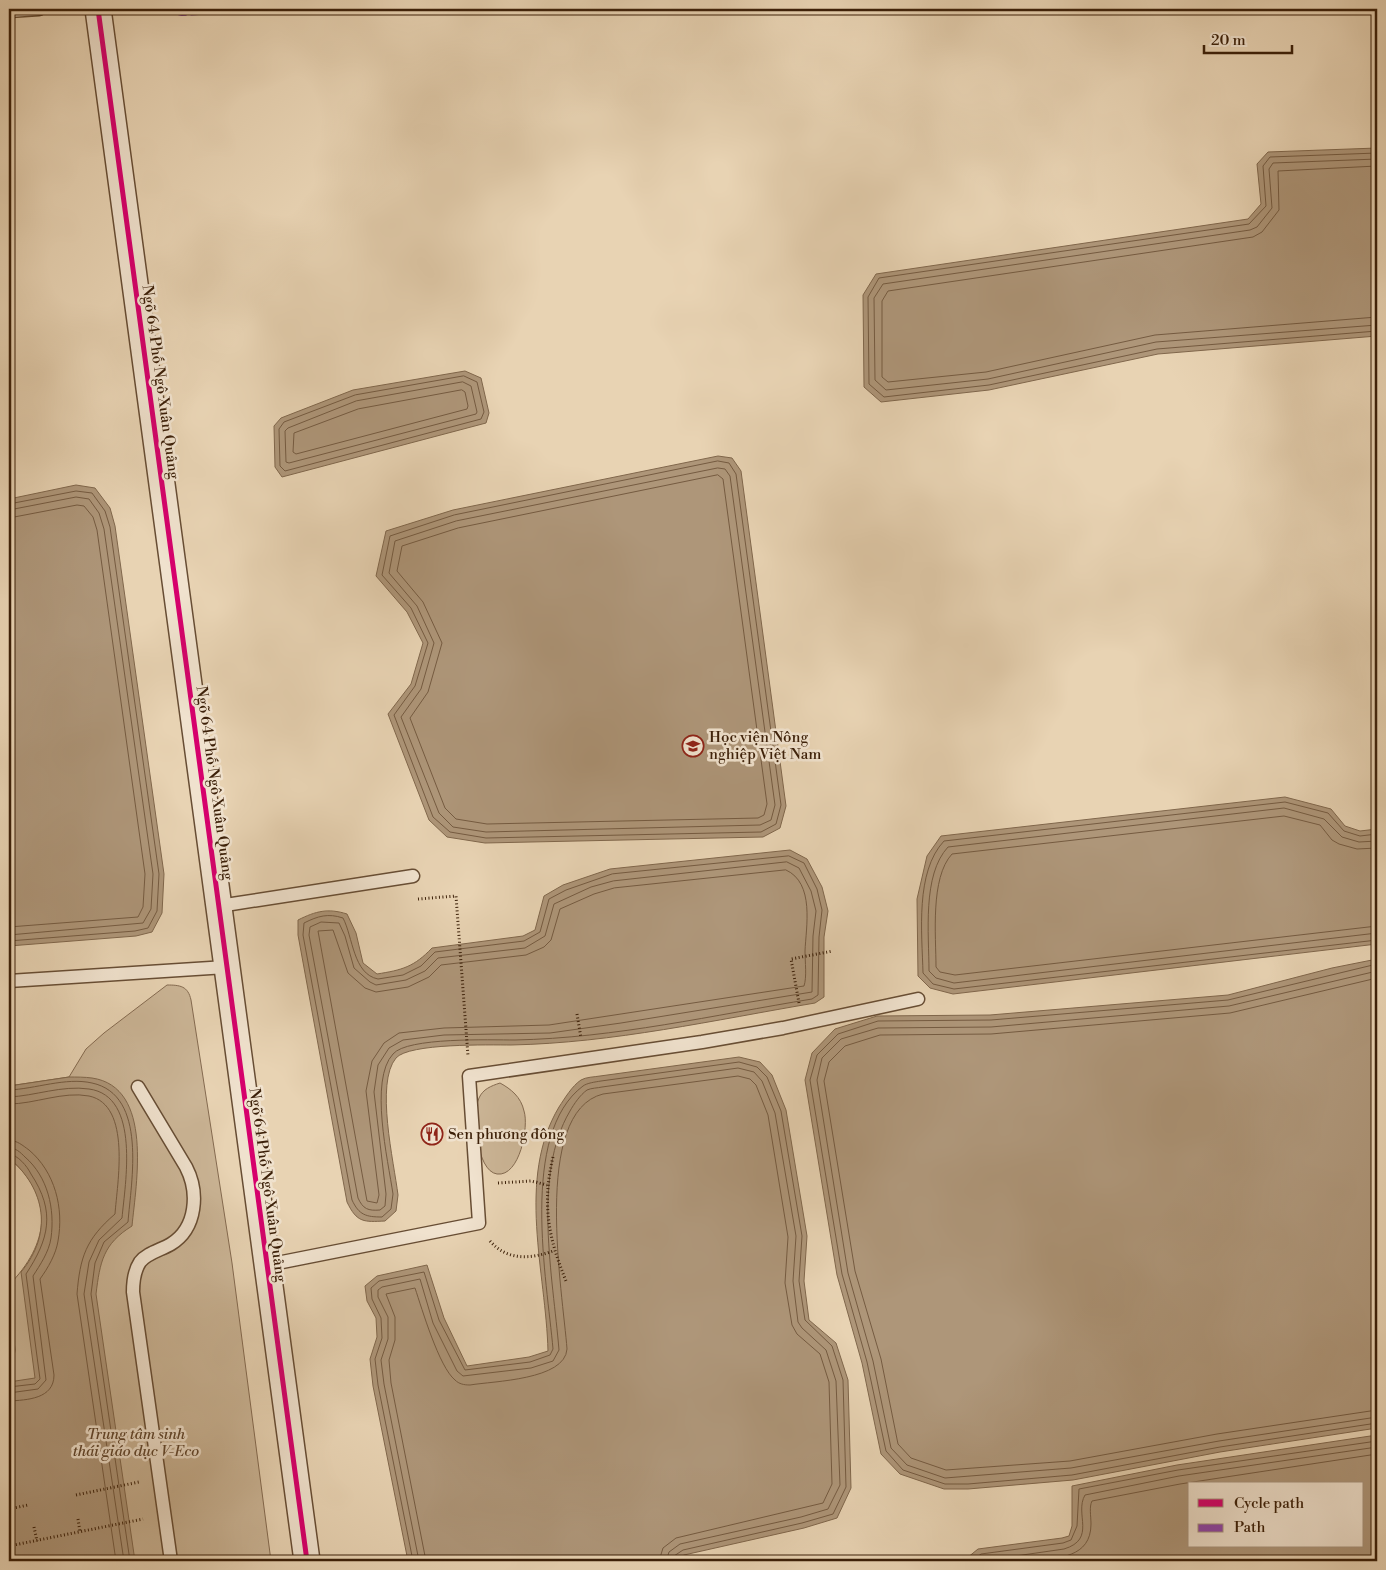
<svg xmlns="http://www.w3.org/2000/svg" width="1386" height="1570" font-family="'Libre Bodoni',serif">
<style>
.green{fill:#cbb596;stroke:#846a50}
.water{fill:#ae9679;stroke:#80674c;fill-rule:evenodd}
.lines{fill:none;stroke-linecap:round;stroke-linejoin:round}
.shore{stroke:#755b41;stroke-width:1}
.lane-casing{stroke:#674d34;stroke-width:15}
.street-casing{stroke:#674d34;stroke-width:28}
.path{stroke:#3c2009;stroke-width:3;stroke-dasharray:1 2.5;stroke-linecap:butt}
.lane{stroke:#f0e2ce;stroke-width:12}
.street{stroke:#f0e2ce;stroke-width:25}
.quiet{stroke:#8e44ad;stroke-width:4;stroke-dasharray:8 4;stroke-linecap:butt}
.cycleway-casing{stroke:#f0e2ce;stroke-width:8}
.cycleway{stroke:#d6006c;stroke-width:5}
.labels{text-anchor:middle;stroke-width:5;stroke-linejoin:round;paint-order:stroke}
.street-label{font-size:15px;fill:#3c2009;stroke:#f0e2ce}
.poi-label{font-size:15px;fill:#3c2009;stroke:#f0e2ce;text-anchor:start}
.park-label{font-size:15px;font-style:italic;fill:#60452c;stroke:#f0e2ce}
</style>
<rect width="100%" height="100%" fill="#e8d3b3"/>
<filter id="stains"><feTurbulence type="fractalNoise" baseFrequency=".004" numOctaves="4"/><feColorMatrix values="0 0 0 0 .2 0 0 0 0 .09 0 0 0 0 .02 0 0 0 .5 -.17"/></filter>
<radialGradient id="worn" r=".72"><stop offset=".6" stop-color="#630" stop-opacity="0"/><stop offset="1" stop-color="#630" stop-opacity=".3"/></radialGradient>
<!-- green -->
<path class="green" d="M167,985C180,985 188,986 191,1000L232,1263L271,1561H9V1364L14,1357L15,1350L9,1285C49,1244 56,1198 9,1158V1086L69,1077L86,1049L104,1033Z
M500,1083C511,1089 521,1097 524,1111C529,1126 520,1177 497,1174C476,1171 472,1113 479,1098C483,1089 491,1086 500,1083Z"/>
<!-- water -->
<path class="water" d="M1377,148V336L1158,354L989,390L881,402L864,387L863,295L876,274L1248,219L1261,204L1257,164L1268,152Z
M465,371L481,378L489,413L486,423L282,477L275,467L274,426L281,418L353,390Z
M718,456L732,458L741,471L786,806L780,828L763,837L485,843L447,837L429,820L388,714L411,684L423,643L407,612L376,576L386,531L453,510Z
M76,485L95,488L110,508L115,526L164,874L162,913L152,932L136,936L9,946V499Z
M1285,797L1331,809L1345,826L1360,831L1377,829V944L953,994L930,988L918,976L917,899L927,856L941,836Z
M790,850L807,859L822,887L828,911L824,937V997L815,1003C714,1020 613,1043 511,1045C489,1045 409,1043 396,1058C375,1083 394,1162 398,1195L396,1211L385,1221C364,1222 357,1223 347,1202L298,935V920C316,911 328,908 347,914L356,933L363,963L377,974C402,970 414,967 432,948L523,936L535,930L544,896L563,885L610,869Z
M1377,959V1428L1220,1452L1073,1480L968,1489H944L900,1474L881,1454L862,1363L837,1275L805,1080L812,1053L835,1029L877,1016L990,1015L1228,995L1332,968Z
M739,1057L760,1062L772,1075L786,1110L807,1236L804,1281L809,1320L836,1343L848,1380L851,1488L837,1518L804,1528L684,1555L674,1561H408L373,1386L370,1359L377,1337L376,1318L367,1301L365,1286L377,1276L427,1265L444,1318L467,1366L529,1357L548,1351C546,1272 516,1179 559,1107C565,1098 572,1086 581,1080C586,1077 594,1077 600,1076Z
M69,1077C76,1077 85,1077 92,1078C154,1087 136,1184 132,1226C103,1244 100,1262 96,1294L135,1561H9V1382L35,1378L21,1272C53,1234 46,1189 9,1158V1086Z
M1377,1435V1561H967V1558L978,1549L1062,1538L1069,1536L1072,1526V1486L1177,1465ZM1190,1484H1362V1546H1190Z"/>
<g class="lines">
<!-- shore -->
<path class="shore" d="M1377,153L1270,157L1263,166L1266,206L1249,224L879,278L868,297L869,384L884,397L989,385L1157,349L1377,331
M1377,159L1273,163L1269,169L1272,208L1257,227L1250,230L883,284L874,298L875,380L886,390L988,379L1156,342L1377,325
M1377,166L1278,171L1279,210L1262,232L1253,237L888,291L882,301V377L888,382L986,372L1155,335L1377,317
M464,376L477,382L484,412L481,419L285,471L280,466L279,429L284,422L355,395Z
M463,382L471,386L477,412L476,414L289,463L286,462L285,431L288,428L356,401Z
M462,390L465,392L468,406L467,409L296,454L293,452L294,433L358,409Z
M718,461L729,463L736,474L781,805L776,824L761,832L486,838L450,832L433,817L394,715L415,686L428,643L411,608L382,575L390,536L454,515Z
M718,468L725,469L730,476L775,805L771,820L760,825L486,832L453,827L439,813L401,717L421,689L434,643L417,606L389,573L395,541L456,521Z
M718,475L723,479L767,804L764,815L758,818L487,824L456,819L445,808L410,718L428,692L442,643L423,602L397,571L402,546L458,528Z
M9,504L76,491L92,493L105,511L110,527L159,874L157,911L148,928L135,931L9,941
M9,510L76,497L89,499L99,513L104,529L153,874L151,909L143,923L9,935
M9,518L77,505L84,506L93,517L97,530L145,874L143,907L138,917L9,927
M1377,834L1360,836L1344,831L1328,813L1285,802L944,841C915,872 922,933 923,973L933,984L954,989L1377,940
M1377,841L1359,842L1342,837L1324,819L1284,808L948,847C922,875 929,934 929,971L936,978L954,983L1377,933
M1377,848L1357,849L1339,844L1332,840L1320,825L1284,816L952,854C930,878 936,936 936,967L940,972L955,975L1377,926
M789,856L804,863L817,889L822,910L819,937L818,995L812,999C714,1015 615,1038 515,1040C491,1040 407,1037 393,1054C369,1080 388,1160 393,1194L391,1209L382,1217C366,1217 359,1215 352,1200L303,935L304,923C318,916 328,913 343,918C353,937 353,974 378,979L403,975L421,966L435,952L524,941L540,932L549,899L566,890L612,874Z
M787,862L799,868L811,891L816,911L813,936L812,992L621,1023L550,1033L444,1035L403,1040L389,1048L378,1065L374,1092L386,1194L385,1206L380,1210C368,1211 363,1209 358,1198L309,935L310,927L321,922L339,923L345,936L354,968L370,982L376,985L406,980L425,971L438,958L525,948L545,936L554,904L591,887L613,881Z
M786,870C815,883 806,927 805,951C805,962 807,977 804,986L549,1025L444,1028L399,1033L384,1043L372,1061L366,1091L379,1195L377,1203L367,1201L318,931L333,930L348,973L365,988L376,992L408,987L429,977L441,965L526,955L544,947L551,940L560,909L594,894L614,888Z
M1377,964L1228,1000L991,1020L878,1021L838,1034L817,1055L810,1080L842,1274L867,1362L886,1451L903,1470L945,1484H968L1072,1475L1220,1447L1377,1423
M1377,971L1229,1006L991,1027L878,1028L841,1039L822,1058L817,1080L848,1273L873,1361L891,1448L907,1465L945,1478L1071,1468L1219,1441L1377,1417
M1377,978L1230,1013L991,1034L880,1035L845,1046L829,1062L824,1081L855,1271L881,1359L898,1444L911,1458L946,1470L1070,1461L1217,1434L1377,1410
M9,1090C35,1089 66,1077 92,1083C148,1095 131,1182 128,1222L104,1242L95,1263L91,1294L130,1561
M9,1097C35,1096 62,1085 89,1089C141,1096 125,1184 122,1218L99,1240L89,1262L84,1294L124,1561
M9,1104C35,1104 63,1091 89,1096C132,1105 117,1184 115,1214C86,1239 80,1257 77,1294L116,1561
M9,1140C18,1141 22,1145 29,1150C55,1172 64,1208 58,1241C56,1254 48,1268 40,1279L54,1375C54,1399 27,1400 9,1401
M9,1148C16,1148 20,1152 25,1157C48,1177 55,1209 51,1238C49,1252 40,1265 33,1276L46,1380L38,1389L9,1393
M9,1154C18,1155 27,1166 31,1174C56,1212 49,1239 26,1274L40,1379L35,1384L9,1387
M413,1561L378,1385L375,1359L382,1338L381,1318L372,1299L371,1288L379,1281L424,1272L439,1320L465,1370L530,1362L550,1355L553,1349C547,1280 519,1134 583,1086C587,1083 595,1082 601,1081L739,1062L757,1067L767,1077L781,1111L802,1236L799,1281L805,1320L832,1346L843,1380L846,1487L833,1514L802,1523L683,1550L674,1556L672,1561
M419,1561L384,1384L381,1360L388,1339V1317L378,1297V1290L382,1287L420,1279L433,1323L457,1371L463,1376L531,1368L553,1361L559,1350C553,1277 532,1175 570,1111C574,1104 580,1095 587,1090C591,1088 598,1088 602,1087L738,1068L754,1072L762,1081L775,1113L796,1236L793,1281L798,1322L802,1328L826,1350L836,1381L840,1485L828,1509L801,1517L680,1544L669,1552L666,1561
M426,1561L391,1383L389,1360L395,1340V1317L386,1294L415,1288C422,1309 439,1367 455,1380C459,1384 464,1385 470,1385C494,1381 565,1380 567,1349C563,1294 531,1112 603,1094L738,1076L750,1079L756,1085L768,1115L788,1237L785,1283L792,1325L797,1334L820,1354L829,1382L832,1484L823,1503L676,1538L663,1548L659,1561
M972,1561L981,1554L1063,1543L1071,1540L1077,1526L1079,1489L1178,1470L1377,1441
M981,1561L1064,1549C1097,1539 1074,1514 1085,1495L1179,1476L1377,1447
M1032,1561C1058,1558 1091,1558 1091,1524C1091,1516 1089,1507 1092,1501L1180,1484L1377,1454"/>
<!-- lane casing -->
<g class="lane-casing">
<path id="lane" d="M9,11L39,9
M219,906L413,876
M9,981L226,967
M138,1087L186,1167C199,1192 197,1228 171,1244C161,1250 147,1253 140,1262C134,1271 133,1282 133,1292L171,1561
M267,1265L479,1223L469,1076L702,1042L783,1028L918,999"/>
</g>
<!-- street casing -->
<g class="street-casing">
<path id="street" d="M98,9L307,1561"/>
</g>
<!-- path -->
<path class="path" d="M418,899L456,896L468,1056
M799,1003L791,959L833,951
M577,1014L581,1038
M553,1157C542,1204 548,1237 566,1281
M498,1183L531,1181L547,1185
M490,1241C507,1261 531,1259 553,1251
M76,1495L139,1482
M9,1509L28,1505
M78,1519L80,1532
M34,1527L37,1541
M9,1546L143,1519"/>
<!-- lane -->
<use href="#lane" class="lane"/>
<!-- street -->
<use href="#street" class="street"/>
<!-- quiet -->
<path class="quiet" d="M155,9L182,14L262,9"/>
<!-- cycleway casing -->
<g class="cycleway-casing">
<path id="cycleway" d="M98,9L307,1561"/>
</g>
<!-- cycleway -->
<use href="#cycleway" class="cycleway"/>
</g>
<!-- icons -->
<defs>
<g id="university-ring" transform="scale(1.125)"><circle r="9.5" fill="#f0e2ce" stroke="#8f2418" stroke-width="1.5"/><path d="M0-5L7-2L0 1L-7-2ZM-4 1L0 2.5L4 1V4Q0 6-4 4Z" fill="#8f2418"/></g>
<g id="restaurant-ring" transform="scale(1.125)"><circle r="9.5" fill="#f0e2ce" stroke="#8f2418" stroke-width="1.5"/><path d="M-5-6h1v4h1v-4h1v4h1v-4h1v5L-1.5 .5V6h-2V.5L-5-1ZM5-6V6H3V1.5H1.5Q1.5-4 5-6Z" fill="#8f2418"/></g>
</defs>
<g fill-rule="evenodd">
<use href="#university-ring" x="693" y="746"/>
<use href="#restaurant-ring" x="432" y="1134"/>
</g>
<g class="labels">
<!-- street labels -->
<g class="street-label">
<text transform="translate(161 382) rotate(82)" y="5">Ngõ 64 Phố Ngô Xuân Quảng</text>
<text transform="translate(215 783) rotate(82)" y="5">Ngõ 64 Phố Ngô Xuân Quảng</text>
<text transform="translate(268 1185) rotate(82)" y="5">Ngõ 64 Phố Ngô Xuân Quảng</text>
</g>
<!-- poi labels -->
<g class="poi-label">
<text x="709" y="742">Học viện Nông<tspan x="709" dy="17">nghiệp Việt Nam</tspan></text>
<text x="448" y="1139">Sen phương đông</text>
</g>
<!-- park labels -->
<g class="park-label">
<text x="136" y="1439">Trung tâm sinh<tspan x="136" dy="17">thái giáo dục V-Eco</tspan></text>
</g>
</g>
<!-- margin -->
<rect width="1386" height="1570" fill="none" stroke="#e8d3b3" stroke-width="30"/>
<rect x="10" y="10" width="1366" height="1550" fill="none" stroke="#3c2009" stroke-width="2.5"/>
<rect x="15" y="15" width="1356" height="1540" fill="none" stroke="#3c2009"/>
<!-- legend -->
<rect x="1188" y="1482" width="175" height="65" fill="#f0e2ce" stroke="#a8947f"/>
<rect x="1198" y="1499" width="25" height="8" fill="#d6006c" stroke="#a8947f"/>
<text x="1234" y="1508" font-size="15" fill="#3c2009">Cycle path</text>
<rect x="1198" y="1524" width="25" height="8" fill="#8e44ad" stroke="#a8947f"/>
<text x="1234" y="1532" font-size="15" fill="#3c2009">Path</text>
<!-- scale -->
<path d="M1204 45v8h88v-8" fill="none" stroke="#3c2009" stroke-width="2.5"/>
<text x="1211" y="45" font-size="15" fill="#3c2009" stroke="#f0e2ce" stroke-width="4" paint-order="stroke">20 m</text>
<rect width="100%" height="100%" filter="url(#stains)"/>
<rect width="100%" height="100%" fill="url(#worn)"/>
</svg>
